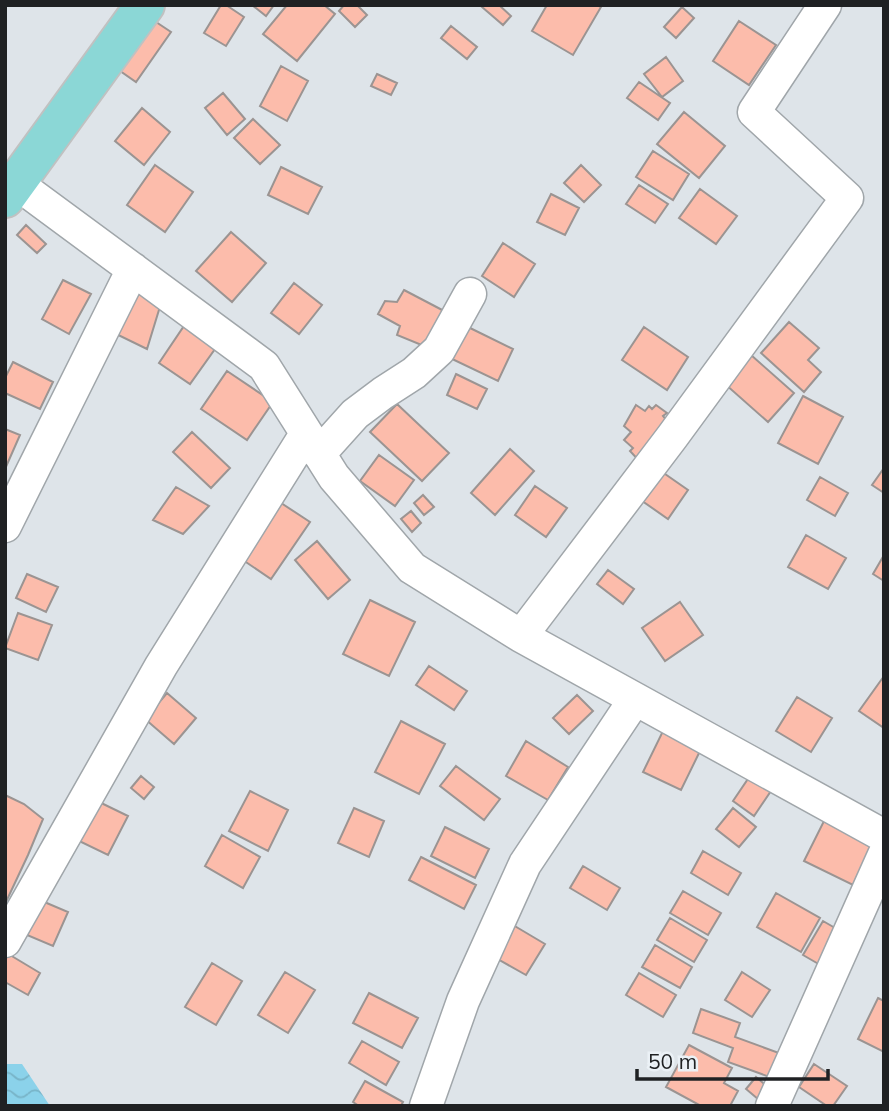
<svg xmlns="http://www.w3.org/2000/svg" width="889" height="1111" font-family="Mulish,sans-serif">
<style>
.water{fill:url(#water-waves)}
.building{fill:#fcbcab;stroke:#9b9492;stroke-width:2}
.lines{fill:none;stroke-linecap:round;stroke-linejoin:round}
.minor-casing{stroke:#a0a6aa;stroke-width:35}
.major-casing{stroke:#c0c1c1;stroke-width:42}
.minor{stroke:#fff;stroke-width:32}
.major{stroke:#8bd7d6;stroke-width:38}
</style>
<defs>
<pattern id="water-waves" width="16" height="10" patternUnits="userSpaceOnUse" patternTransform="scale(1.75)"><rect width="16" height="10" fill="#8bd2ea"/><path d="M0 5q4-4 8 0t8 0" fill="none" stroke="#78b4c8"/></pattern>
</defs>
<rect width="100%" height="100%" fill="#dee4e9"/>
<!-- water -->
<path class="water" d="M5,1064H22L50,1106H5Z"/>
<!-- building -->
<path class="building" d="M221,5H226L244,17L226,46L204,33Z
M252,5H274L266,16Z
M287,5H324L335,14L297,61L263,34Z
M344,5H357L367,15L355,27L339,11Z
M483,5H499L511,16L503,25L482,7Z
M547,5H597L601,7L573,55L532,31Z
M682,7L694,18L676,38L664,27Z
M147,16L171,32L136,82L113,66Z
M739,21L776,45L749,85L713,61Z
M451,26L477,47L467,59L441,38Z
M666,57L683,81L662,97L644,74Z
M281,66L308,81L287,121L260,106Z
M377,74L397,83L391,95L371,86Z
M639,82L670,103L658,120L627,98Z
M223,93L245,119L227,135L205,108Z
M142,108L170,132L144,165L115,141Z
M684,112L725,146L699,178L657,144Z
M253,119L280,145L260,164L234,138Z
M653,151L689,174L673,200L636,177Z
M155,165L193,192L165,232L127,205Z
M581,165L601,185L584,202L564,183Z
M281,167L322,187L308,214L268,195Z
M639,185L668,204L655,223L626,204Z
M700,189L737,216L716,244L679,218Z
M551,194L579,208L565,235L537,222Z
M26,225L46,244L37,253L17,235Z
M231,232L266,263L232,302L196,271Z
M503,243L535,264L514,297L482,276Z
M63,280L91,294L69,334L42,319Z
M294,283L322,305L299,334L271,313Z
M131,285L162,300L147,349L110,331Z
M404,290L446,312L424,346L397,335L400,326L378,314L385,301L397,302Z
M188,320L220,342L190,384L159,363Z
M789,322L819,348L808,360L821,372L804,392L761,353Z
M466,326L513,349L498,381L450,358Z
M644,327L688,357L667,390L622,360Z
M751,355L794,393L768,422L725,384Z
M13,362L53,382L40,409L5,393V378Z
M227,371L273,402L247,440L201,409Z
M456,374L487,389L477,409L447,395Z
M803,396L843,417L818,464L778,443Z
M397,404L449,453L422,481L370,432Z
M636,405L645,411L649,406L652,409L656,405L667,413L663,416L668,422L643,465L630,451L633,448L624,440L631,432L624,426Z
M5,429L20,435L5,469Z
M192,432L230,468L211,488L173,452Z
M510,449L534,471L495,515L471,493Z
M379,455L414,480L395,506L360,481Z
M655,467L688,490L668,519L635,496Z
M884,468V493L872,485Z
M820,477L848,493L835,516L807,500Z
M535,486L567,508L546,537L515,515Z
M176,487L209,506L183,534L153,520Z
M423,495L434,507L424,515L414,503Z
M275,499L310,522L271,579L237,556Z
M411,511L421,523L412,532L401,519Z
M806,535L846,558L828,589L788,567Z
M317,541L350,580L328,599L295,560Z
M884,555V581L873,574Z
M608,570L634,589L623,604L597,584Z
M27,574L58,587L46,612L16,598Z
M370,600L415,622L389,676L343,654Z
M680,602L703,635L665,661L642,628Z
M18,613L52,625L38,660L5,648Z
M429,666L467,691L454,710L416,685Z
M884,676V728L859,711Z
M167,693L196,718L174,744L145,719Z
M577,695L593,711L569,734L553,718Z
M797,697L832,718L811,752L776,731Z
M401,721L445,744L419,794L375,772Z
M663,731L701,749L681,790L643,772Z
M526,741L568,767L548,800L506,776Z
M456,766L500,799L484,820L440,786Z
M754,770L775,785L754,816L733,801Z
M141,776L154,787L144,799L131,788Z
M250,791L288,810L268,851L229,831Z
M5,795L24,804L43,819L28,855L5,904Z
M93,799L128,816L108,855L73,838Z
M354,808L384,821L369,857L338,843Z
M733,808L756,827L739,847L716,829Z
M825,819L873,843L853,885L804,861Z
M445,827L489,849L475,878L431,856Z
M222,835L260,857L243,888L205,866Z
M703,851L741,873L728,895L691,873Z
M421,857L476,885L464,909L409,880Z
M583,866L620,888L607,910L570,888Z
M683,891L721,913L708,935L670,913Z
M776,893L820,918L801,952L757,927Z
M42,901L68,912L53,946L27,935Z
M670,918L707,940L694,962L657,940Z
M823,921L842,932L822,966L803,955Z
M513,925L545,944L526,975L494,957Z
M655,945L692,967L680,988L642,967Z
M5,952L40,973L28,995L5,982Z
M212,963L242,981L216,1025L185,1007Z
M285,972L315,990L288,1033L258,1015Z
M742,972L770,990L752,1017L725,1000Z
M639,973L676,995L663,1017L626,995Z
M369,993L418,1018L402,1048L353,1023Z
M878,998L884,1001V1052L858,1039Z
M701,1009L740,1023L735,1037L790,1057L781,1081L728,1062L733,1048L693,1033Z
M362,1041L399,1062L386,1085L349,1063Z
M689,1045L732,1068L724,1083L738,1091L730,1106H701L666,1087Z
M814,1064L847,1086L833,1106H827L799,1087Z
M756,1077L775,1093L765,1105L746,1089Z
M365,1081L403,1102L401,1106H359L353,1102Z"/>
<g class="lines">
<!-- minor casing -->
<g class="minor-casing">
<path id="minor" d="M16,183L264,366L334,477L412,568L521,636L884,836
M319,454L355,414L383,393L414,373L439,350L470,294
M5,526L133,269
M521,636L672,437L847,198L754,112L825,5
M5,941L161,666L306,434
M426,1106L463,1001L525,864L635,699
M772,1106L884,855"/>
</g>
<!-- major casing -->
<g class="major-casing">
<path id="major" d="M5,198L145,5"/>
</g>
<!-- minor -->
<use href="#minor" class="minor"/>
<!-- major -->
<use href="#major" class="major"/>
</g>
<!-- border -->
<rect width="889" height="1111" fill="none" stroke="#1f2123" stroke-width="14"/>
<!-- scale -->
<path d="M637 1069v10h191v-10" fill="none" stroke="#1f2123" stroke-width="3.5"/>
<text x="648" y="1069" font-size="21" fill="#1f2123" stroke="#ebf1f6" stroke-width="5" paint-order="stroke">50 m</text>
</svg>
